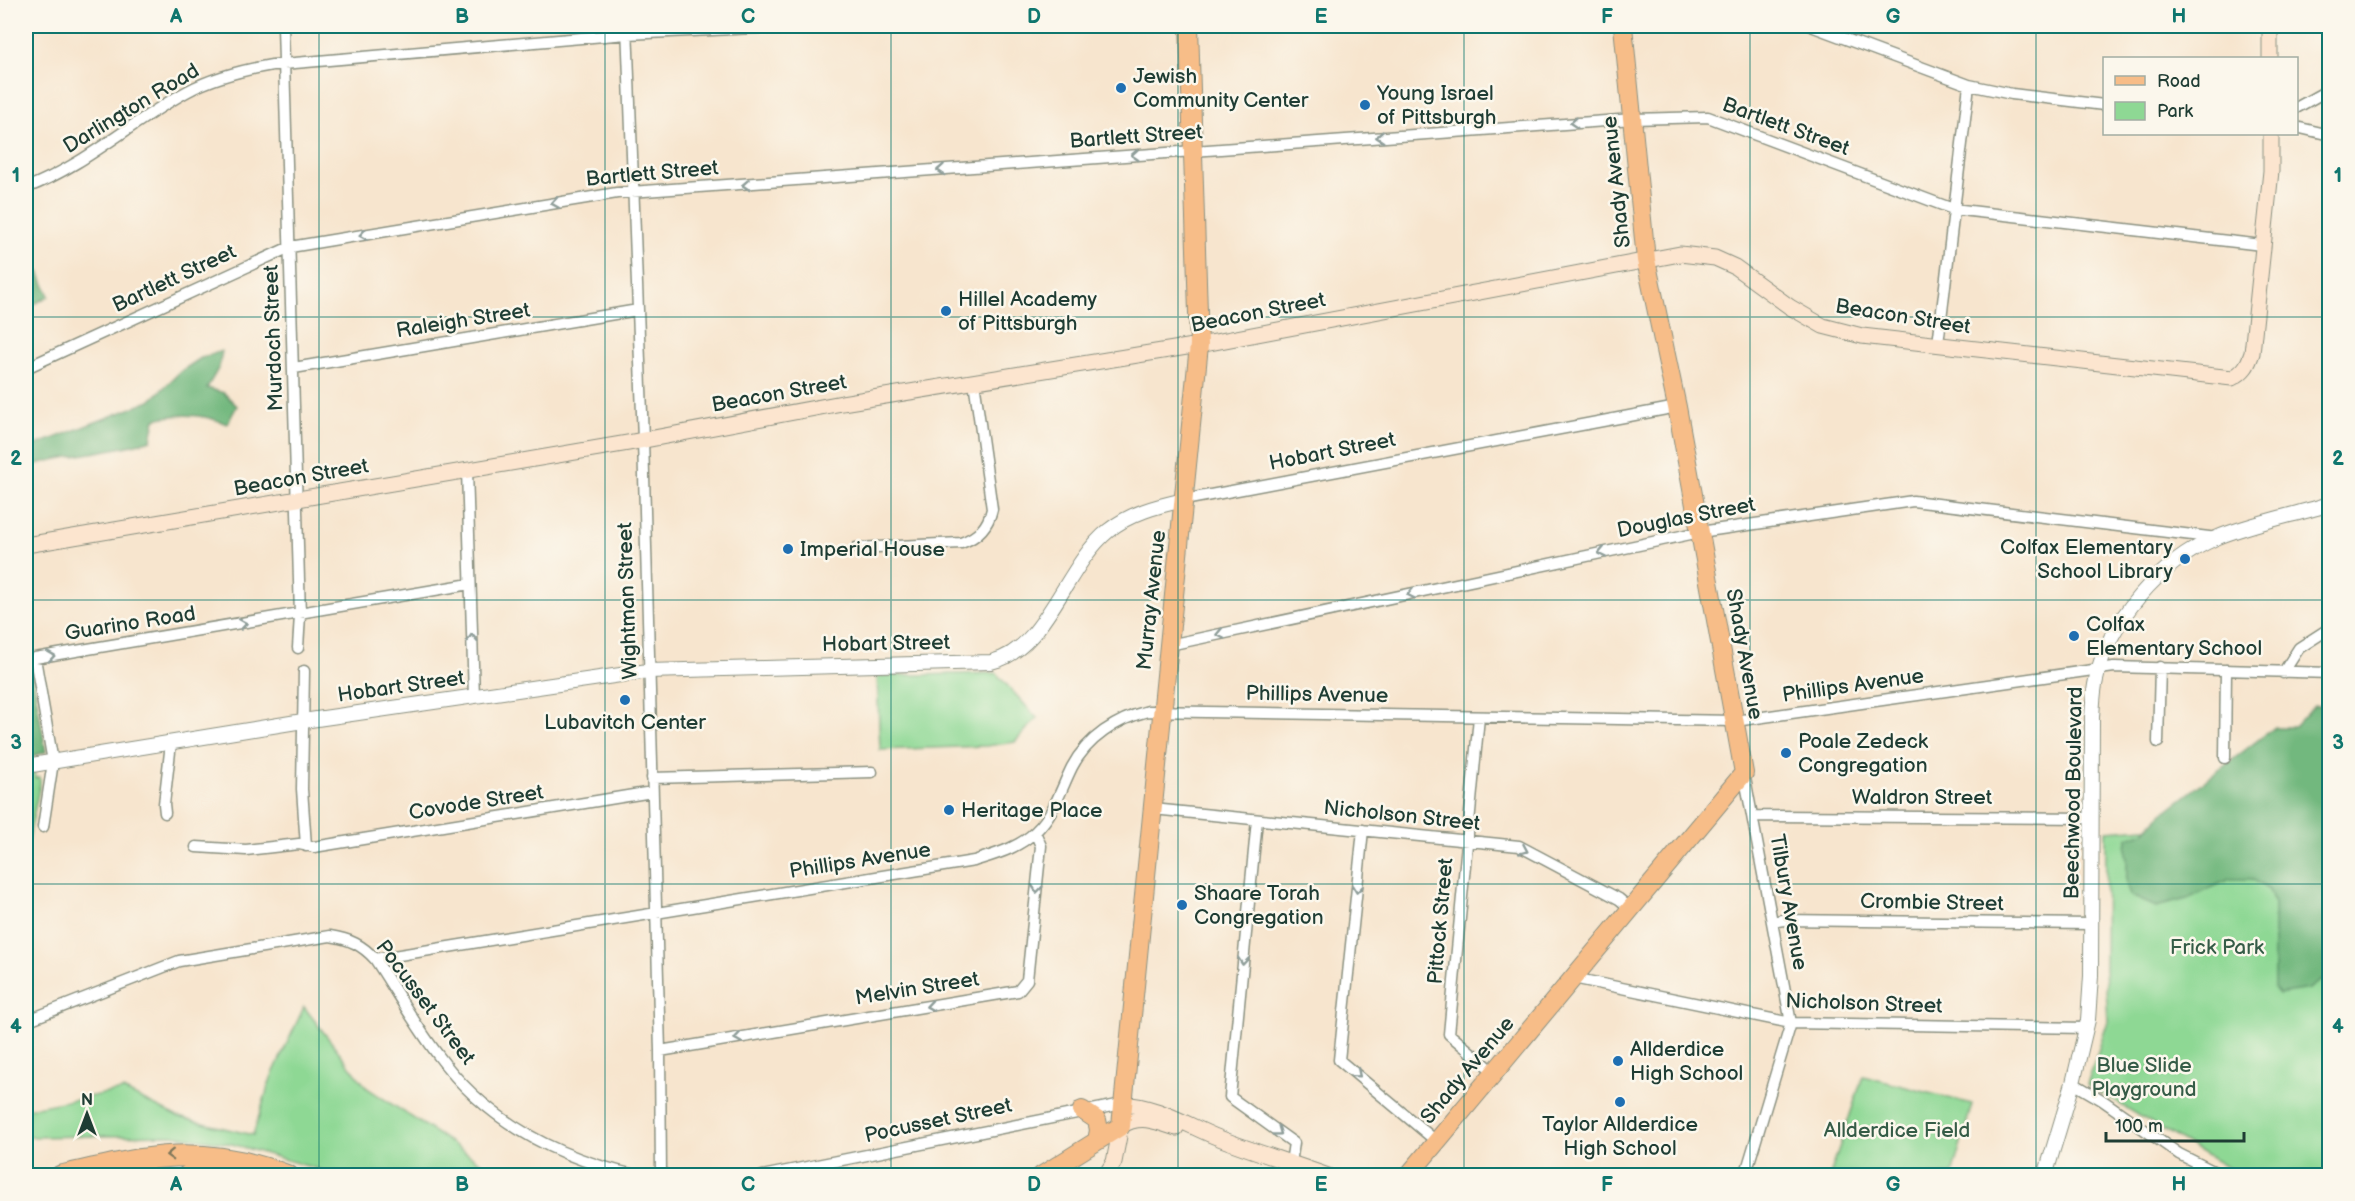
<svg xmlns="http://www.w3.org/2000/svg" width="2355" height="1201" font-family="'Balsamiq Sans',sans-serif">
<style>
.green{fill:#8ed894;stroke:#568a64;stroke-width:1.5}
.forest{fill:#72b87e;stroke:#487a59;stroke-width:1.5}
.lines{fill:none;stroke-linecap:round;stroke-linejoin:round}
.minor-casing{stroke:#8b9181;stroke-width:13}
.tertiary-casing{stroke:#8b9181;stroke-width:16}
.secondary-casing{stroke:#8b9181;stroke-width:17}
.primary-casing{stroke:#8b9181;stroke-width:20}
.motorway-casing{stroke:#8b9181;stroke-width:23}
.minor{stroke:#fff;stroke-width:10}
.tertiary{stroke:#fff;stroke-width:14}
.secondary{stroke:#fce5cf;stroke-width:15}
.primary{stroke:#f7bd88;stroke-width:18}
.motorway{stroke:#f7bd88;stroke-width:21}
.oneway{stroke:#8f9e9a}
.oneway2{stroke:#80775a}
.grid{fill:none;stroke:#0f766e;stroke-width:1.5;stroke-opacity:0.55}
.poi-dot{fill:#1f6fb2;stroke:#fbf7ec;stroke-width:2}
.labels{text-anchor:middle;stroke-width:5;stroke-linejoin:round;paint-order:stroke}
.poi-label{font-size:21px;fill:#1f3d34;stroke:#fbf7ec;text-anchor:start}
.street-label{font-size:21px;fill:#1f3d34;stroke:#fbf7ec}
.park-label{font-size:21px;fill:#355c47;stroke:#fbf7ec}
.neatline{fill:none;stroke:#0f766e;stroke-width:2}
.grid-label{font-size:20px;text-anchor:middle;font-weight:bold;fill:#0f766e}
</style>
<rect width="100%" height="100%" fill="#fbf7ec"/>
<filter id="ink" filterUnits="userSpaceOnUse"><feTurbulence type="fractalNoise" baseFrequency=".0167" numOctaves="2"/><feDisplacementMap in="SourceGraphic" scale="12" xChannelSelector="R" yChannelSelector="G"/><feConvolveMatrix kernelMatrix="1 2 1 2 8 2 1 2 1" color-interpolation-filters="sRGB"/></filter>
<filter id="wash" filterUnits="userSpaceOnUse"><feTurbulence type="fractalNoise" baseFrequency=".008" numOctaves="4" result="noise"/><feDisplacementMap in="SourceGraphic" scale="24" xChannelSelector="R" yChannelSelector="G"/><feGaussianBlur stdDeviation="1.35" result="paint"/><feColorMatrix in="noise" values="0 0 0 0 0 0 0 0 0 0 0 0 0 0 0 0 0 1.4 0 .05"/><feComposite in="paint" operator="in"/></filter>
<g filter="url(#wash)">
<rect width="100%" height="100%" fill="#f7e5ce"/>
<!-- green -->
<path class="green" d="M996,673L1037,718L1015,742L986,746L880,750L877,676Z
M26,696L35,778L40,777V784L26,851Z
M2329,722V1175H2240L2087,1085L2108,1021L2105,969L2106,831L2174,826Z
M304,1007L367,1088L500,1175H338L232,1144L172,1135L26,1137V1109L123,1090L178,1117L253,1135L271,1078Z
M1863,1076L1972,1104L1952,1175H1830Z"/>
<!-- forest -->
<path class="forest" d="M39,272L49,296L26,309V277Z
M222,351L219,367L207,388L224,393L237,406L227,424C205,414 180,413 155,419L151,440C110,453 67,454 26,467V449L150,401L181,371L201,358Z
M32,672L46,752L26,758V677Z
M2314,706H2329V976L2309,989L2279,994L2274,988V904L2269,890L2252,879H2230L2187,899L2156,907L2131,896C2124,882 2127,882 2127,867C2128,855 2123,852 2128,838L2144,832L2162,814L2275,727H2294Z"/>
</g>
<g filter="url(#ink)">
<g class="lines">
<!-- minor casing -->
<g class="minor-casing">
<path id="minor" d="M283,26L300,615L298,648
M627,26L643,439L660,1051L661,1176
M1811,26L1969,85L2012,94L2104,105
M2296,108L2330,89
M2296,127L2330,135
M26,188C86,165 132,121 188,91C214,77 243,70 272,65L627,34L796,26
M1938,344L1969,85
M26,368L290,247L617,193L1633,119L1708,117L1953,209L2262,245
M294,368L638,310
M467,470L474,697
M1184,500L1677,407
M856,548L961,543C978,537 988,527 992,509L974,381
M1169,645L1700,532L1913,501L2217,538
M304,671L302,789L306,846
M2283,673L2299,648L2330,628
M1479,717L1449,1034L1494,1072
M2158,742L2160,667
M2225,758L2226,670
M1744,773L1791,1023L1745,1176
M652,778L872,772
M1153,809L1519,846L1619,899L1631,909
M165,813L164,804L171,743
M1753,816L2091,818
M1257,820L1230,1097L1294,1143L1291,1163
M43,827L53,762L35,658L470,584
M1363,830L1339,1060L1436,1141
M196,847L246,850L299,844L314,847L652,792
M1772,922L1783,920L2091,924
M375,959L974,861C996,854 1019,848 1036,831C1054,814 1061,789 1072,767C1087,738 1117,719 1148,711L1735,721L2114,667L2330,673
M1573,978L1791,1023L2087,1028
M26,1021L179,961L330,936C350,939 362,945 375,959C396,991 415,1025 438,1055C487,1122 560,1159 639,1176
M660,1051L1018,991L1027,980L1041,846L1035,832
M2073,1083L2102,1100L2179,1154L2223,1176
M762,1176L1122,1104"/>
</g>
<!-- tertiary casing -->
<g class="tertiary-casing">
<path id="tertiary" d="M26,766L303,721L648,671L991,662C1046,650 1065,566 1108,531C1130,513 1157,506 1184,500
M2045,1176L2073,1083L2088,1020L2091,976L2092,717C2093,705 2093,692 2096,680C2108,621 2160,562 2216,538C2249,524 2294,515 2330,504"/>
</g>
<!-- secondary casing -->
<g class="secondary-casing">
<path id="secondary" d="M2270,26V58
M26,545L628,443L842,403L1199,345L1680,254L1715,258L1735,267L1790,307L1823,326L1862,336L2232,378C2244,372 2248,365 2252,353L2271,171V134
M1122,1104C1157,1106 1183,1123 1214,1136C1251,1151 1290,1162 1328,1176
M1105,1176L1114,1162L1121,1126C1140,1114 1156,1121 1176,1128"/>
</g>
<!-- primary casing -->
<g class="primary-casing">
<path id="primary" d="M1082,1110L1097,1120L1099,1130L1097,1141
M1041,1176L1121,1126L1199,345L1189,26
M1408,1176L1744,773L1677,407L1646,260L1623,26"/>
</g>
<!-- motorway casing -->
<g class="motorway-casing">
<path id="motorway" d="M116,1165L132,1167L146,1176
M61,1176C148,1156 201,1143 288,1176
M188,1176L211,1170L236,1176"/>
</g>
<!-- minor -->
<use href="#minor" class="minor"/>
<!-- tertiary -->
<use href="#tertiary" class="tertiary"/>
<!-- secondary -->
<use href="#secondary" class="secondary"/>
<!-- primary -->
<use href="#primary" class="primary"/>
<!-- motorway -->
<use href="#motorway" class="motorway"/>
</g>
<!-- one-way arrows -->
<defs><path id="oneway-chevron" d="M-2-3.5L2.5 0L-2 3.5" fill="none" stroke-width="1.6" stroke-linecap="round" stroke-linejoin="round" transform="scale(1.5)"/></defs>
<g class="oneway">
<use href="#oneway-chevron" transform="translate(1574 123) rotate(176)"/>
<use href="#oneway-chevron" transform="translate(1380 137) rotate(176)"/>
<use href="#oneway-chevron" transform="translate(1135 155) rotate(176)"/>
<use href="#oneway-chevron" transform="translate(941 170) rotate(176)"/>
<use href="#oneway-chevron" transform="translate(746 185) rotate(176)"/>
<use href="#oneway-chevron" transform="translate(555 203) rotate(171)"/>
<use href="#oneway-chevron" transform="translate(363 235) rotate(171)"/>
<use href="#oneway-chevron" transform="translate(1602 553) rotate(168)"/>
<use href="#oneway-chevron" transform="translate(1411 594) rotate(168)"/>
<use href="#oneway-chevron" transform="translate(243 624) rotate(-9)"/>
<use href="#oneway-chevron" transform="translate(1220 634) rotate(168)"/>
<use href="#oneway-chevron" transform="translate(472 638) rotate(-92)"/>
<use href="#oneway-chevron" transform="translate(51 656) rotate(-9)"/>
<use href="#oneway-chevron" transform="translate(1524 850) rotate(24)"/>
<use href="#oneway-chevron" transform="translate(1037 889) rotate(96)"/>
<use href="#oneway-chevron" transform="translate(1357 889) rotate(96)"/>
<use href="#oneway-chevron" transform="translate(1243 961) rotate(95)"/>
<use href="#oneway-chevron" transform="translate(930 1006) rotate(171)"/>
<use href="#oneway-chevron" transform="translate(738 1038) rotate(171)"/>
<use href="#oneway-chevron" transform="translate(1357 1074) rotate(40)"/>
<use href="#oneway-chevron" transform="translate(1278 1132) rotate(36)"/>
</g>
<use class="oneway2" href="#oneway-chevron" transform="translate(170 1155) rotate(178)"/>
</g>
<!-- grid -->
<path class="grid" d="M319,26V1176M605,26V1176M891,26V1176M1178,26V1176M1464,26V1176M1750,26V1176M2036,26V1176M26,317H2330M26,600H2330M26,884H2330"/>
<!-- markers -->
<g class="poi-dot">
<circle cx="1121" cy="88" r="6"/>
<circle cx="1365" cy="105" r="6"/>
<circle cx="946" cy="311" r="6"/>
<circle cx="788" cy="549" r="6"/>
<circle cx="2185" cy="559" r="6"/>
<circle cx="2074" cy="636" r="6"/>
<circle cx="625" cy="700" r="6"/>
<circle cx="1786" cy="753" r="6"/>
<circle cx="949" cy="810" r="6"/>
<circle cx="1182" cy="905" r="6"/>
<circle cx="1618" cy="1061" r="6"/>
<circle cx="1620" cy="1102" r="6"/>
</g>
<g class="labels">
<!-- poi labels -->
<g class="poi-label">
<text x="1133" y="83">Jewish<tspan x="1133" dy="24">Community Center</tspan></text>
<text x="1377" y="100">Young Israel<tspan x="1377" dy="24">of Pittsburgh</tspan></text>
<text x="958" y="306">Hillel Academy<tspan x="958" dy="24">of Pittsburgh</tspan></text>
<text x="2173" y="554" text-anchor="end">Colfax Elementary<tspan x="2173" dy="24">School Library</tspan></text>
<text x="800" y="556">Imperial House</text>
<text x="2086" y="631">Colfax<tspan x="2086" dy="24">Elementary School</tspan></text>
<text x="625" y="729" text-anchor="middle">Lubavitch Center</text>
<text x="1798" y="748">Poale Zedeck<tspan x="1798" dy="24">Congregation</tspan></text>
<text x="961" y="817">Heritage Place</text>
<text x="1194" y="900">Shaare Torah<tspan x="1194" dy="24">Congregation</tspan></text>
<text x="1630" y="1056">Allderdice<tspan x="1630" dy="24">High School</tspan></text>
<text x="1620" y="1131" text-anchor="middle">Taylor Allderdice<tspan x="1620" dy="24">High School</tspan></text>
</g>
<!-- street labels -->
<g class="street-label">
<text transform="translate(131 108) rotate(-31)" y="7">Darlington Road</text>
<text transform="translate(1786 126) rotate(20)" y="7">Bartlett Street</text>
<text transform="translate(1136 136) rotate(-4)" y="7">Bartlett Street</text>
<text transform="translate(652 173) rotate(-5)" y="7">Bartlett Street</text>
<text transform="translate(1616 182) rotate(-96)" y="7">Shady Avenue</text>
<text transform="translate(174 278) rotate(-25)" y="7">Bartlett Street</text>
<text transform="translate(1258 312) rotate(-11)" y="7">Beacon Street</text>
<text transform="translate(1903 316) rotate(9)" y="7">Beacon Street</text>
<text transform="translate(463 320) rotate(-9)" y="7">Raleigh Street</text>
<text transform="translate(273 338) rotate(-92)" y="7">Murdoch Street</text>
<text transform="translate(779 393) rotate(-10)" y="7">Beacon Street</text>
<text transform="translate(1332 451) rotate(-11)" y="7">Hobart Street</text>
<text transform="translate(301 477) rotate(-10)" y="7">Beacon Street</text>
<text transform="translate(1686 517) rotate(-11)" y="7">Douglas Street</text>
<text transform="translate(1151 600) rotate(-84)" y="7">Murray Avenue</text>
<text transform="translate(627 601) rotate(-92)" y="7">Wightman Street</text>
<text transform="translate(130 623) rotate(-9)" y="7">Guarino Road</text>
<text transform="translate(886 643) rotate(-1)" y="7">Hobart Street</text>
<text transform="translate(1745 654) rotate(80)" y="7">Shady Avenue</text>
<text transform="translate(1853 685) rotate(-8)" y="7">Phillips Avenue</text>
<text transform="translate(401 686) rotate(-8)" y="7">Hobart Street</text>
<text transform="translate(1317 694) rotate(1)" y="7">Phillips Avenue</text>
<text transform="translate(2073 793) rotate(-89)" y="7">Beechwood Boulevard</text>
<text x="1922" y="804">Waldron Street</text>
<text transform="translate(476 802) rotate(-9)" y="7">Covode Street</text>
<text transform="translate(1402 815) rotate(6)" y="7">Nicholson Street</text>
<text transform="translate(860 860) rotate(-9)" y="7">Phillips Avenue</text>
<text transform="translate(1789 902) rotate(80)" y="7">Tilbury Avenue</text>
<text transform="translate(1932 902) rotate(1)" y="7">Crombie Street</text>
<text transform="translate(1440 921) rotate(-85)" y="7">Pittock Street</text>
<text transform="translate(917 988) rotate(-9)" y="7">Melvin Street</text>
<text transform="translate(426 1002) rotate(53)" y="7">Pocusset Street</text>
<text transform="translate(1864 1003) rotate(2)" y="7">Nicholson Street</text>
<text transform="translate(1467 1070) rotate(-50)" y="7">Shady Avenue</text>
<text transform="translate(938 1120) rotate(-12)" y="7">Pocusset Street</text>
</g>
<!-- park labels -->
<g class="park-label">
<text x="2217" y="954">Frick Park</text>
<text x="2144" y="1072">Blue Slide<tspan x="2144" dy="24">Playground</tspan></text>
<text x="1897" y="1137">Allderdice Field</text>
</g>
</g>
<!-- margin -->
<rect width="2355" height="1201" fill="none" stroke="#fbf7ec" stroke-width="66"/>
<!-- legend -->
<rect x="2103" y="57" width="195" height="78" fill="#fbf7ec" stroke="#a3ada2" stroke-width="1.5"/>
<rect x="2115" y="76" width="30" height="9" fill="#f7bd88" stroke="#a3ada2" stroke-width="1.5"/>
<text x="2157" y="87" font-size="18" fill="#1f3d34">Road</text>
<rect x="2115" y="102" width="30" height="18" fill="#8ed894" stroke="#a3ada2" stroke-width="1.5"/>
<text x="2157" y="117" font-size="18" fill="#1f3d34">Park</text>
<!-- north arrow -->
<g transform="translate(87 1114)" stroke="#fbf7ec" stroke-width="4.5" paint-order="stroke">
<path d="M0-4.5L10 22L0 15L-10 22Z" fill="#1f3d34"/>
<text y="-9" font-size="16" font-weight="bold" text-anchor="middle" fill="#1f3d34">N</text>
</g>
<!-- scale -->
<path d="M2106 1132v9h138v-9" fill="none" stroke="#1f3d34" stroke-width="3"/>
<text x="2115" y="1132" font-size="18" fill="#1f3d34" stroke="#fbf7ec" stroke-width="4.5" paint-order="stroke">100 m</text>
<rect x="33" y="33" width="2289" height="1135" class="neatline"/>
<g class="grid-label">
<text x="176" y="23">A</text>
<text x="462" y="23">B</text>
<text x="748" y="23">C</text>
<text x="1034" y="23">D</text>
<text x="1321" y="23">E</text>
<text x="1607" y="23">F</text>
<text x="1893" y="23">G</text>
<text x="2179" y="23">H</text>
<text x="16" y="182">1</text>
<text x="2338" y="182">1</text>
<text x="16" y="465">2</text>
<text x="2338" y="465">2</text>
<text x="16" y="749">3</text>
<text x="2338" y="749">3</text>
<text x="16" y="1033">4</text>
<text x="2338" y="1033">4</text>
<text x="176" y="1191">A</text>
<text x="462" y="1191">B</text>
<text x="748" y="1191">C</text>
<text x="1034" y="1191">D</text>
<text x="1321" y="1191">E</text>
<text x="1607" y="1191">F</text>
<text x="1893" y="1191">G</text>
<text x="2179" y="1191">H</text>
</g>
</svg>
